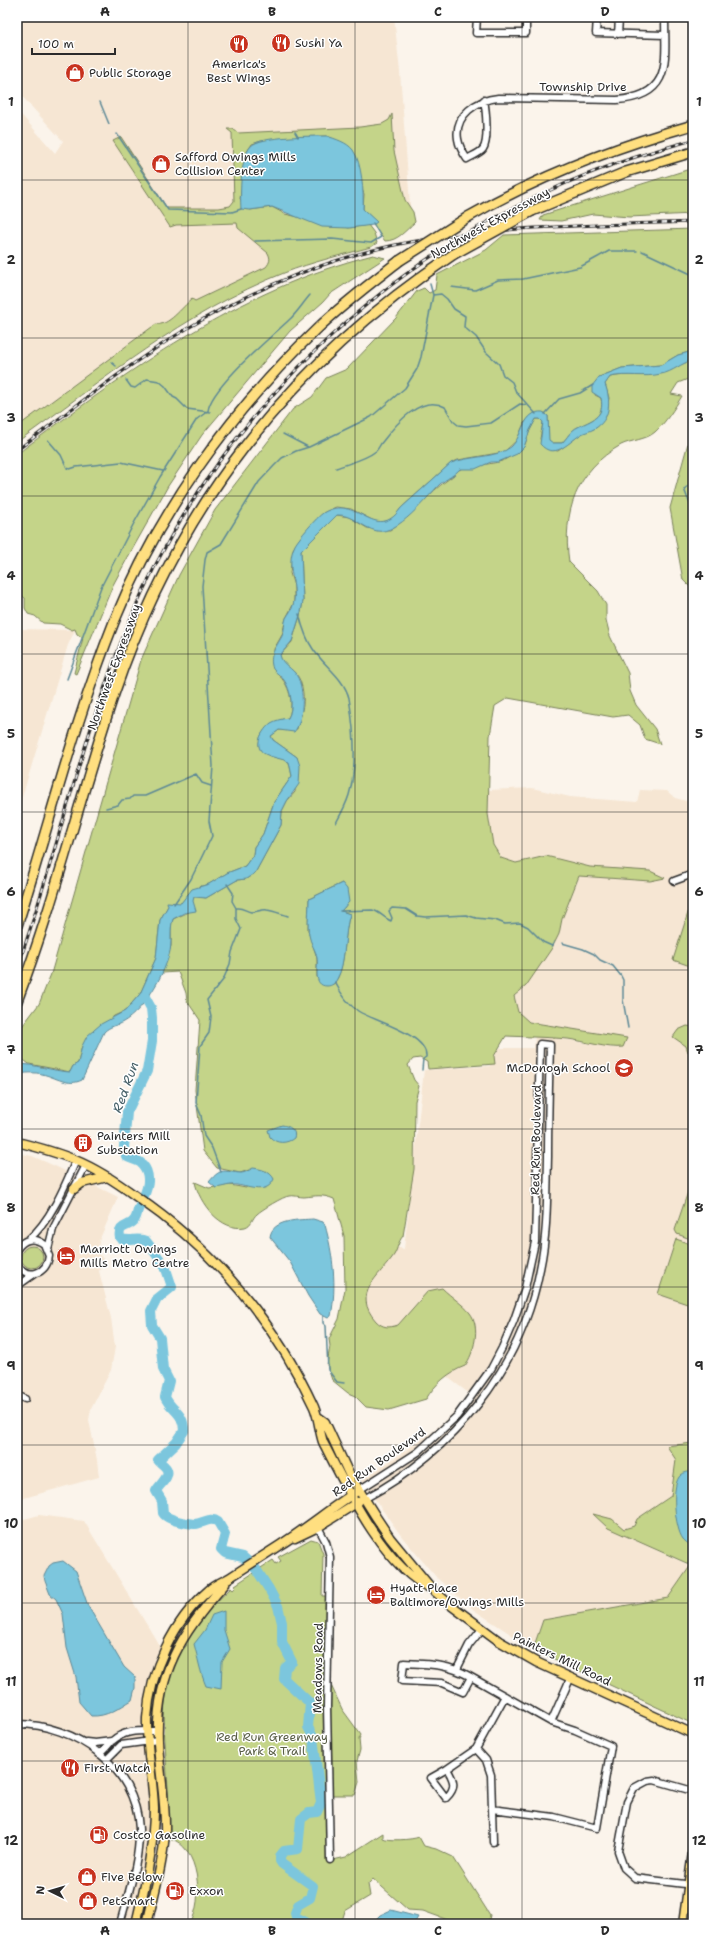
<svg xmlns="http://www.w3.org/2000/svg" width="710" height="1941" font-family="'Shantell Sans',sans-serif">
<style>
.built{fill:#f6e6d3}
.green{fill:#c4d489;stroke:#78805a;fill-rule:evenodd}
.water{fill:#7cc6dd;stroke:#5c8896}
.lines{fill:none;stroke-linecap:round;stroke-linejoin:round}
.stream{stroke:#5c8896;stroke-width:1.5}
.river{stroke:#7cc6dd;stroke-width:10}
.minor-casing{stroke:#2b2b2b;stroke-width:9}
.major-casing{stroke:#2b2b2b;stroke-width:11}
.highway-casing{stroke:#2b2b2b;stroke-width:12}
.minor{stroke:#fff;stroke-width:6}
.major{stroke:#ffdf80;stroke-width:8}
.highway{stroke:#ffdf80;stroke-width:9}
.rail-casing{stroke:#2b2b2b;stroke-width:3}
.rail{stroke:#fff;stroke-width:1.5;stroke-dasharray:4.5;stroke-linecap:butt}
.highway-bridge-casing{stroke:#2b2b2b;stroke-width:12;stroke-linecap:butt}
.highway-bridge{stroke:#ffdf80;stroke-width:9}
.grid{fill:none;stroke:#2b2b2b;stroke-width:1;stroke-opacity:0.55}
.labels{text-anchor:middle;stroke-width:3;stroke-linejoin:round;paint-order:stroke}
.poi-label{font-size:12px;fill:#2b2b2b;stroke:#fff;text-anchor:start}
.street-label{font-size:12px;fill:#2b2b2b;stroke:#fff}
.park-label{font-size:12px;fill:#595e47;stroke:#fff}
.water-label{font-size:13px;font-style:italic;fill:#476169;stroke:#fff}
.neatline{fill:none;stroke:#2b2b2b;stroke-width:1.5}
.grid-label{font-size:13px;text-anchor:middle;font-weight:bold;fill:#2b2b2b}
</style>
<rect width="100%" height="100%" fill="#fbf4eb"/>
<filter id="ink" filterUnits="userSpaceOnUse"><feTurbulence type="fractalNoise" baseFrequency=".025" numOctaves="2"/><feDisplacementMap in="SourceGraphic" scale="8" xChannelSelector="R" yChannelSelector="G"/><feConvolveMatrix kernelMatrix="1 2 1 2 8 2 1 2 1" color-interpolation-filters="sRGB"/></filter>
<g filter="url(#ink)">
<!-- built -->
<path class="built" d="M17,17H394L400,72L411,217L248,227L295,265L209,303L17,435V110L55,153L63,141L17,91Z
M17,629L75,630L68,645L17,814Z
M532,788L570,797L637,802L640,790L667,791L675,798L686,801L693,799V1443L667,1446L676,1459L671,1496L637,1519L634,1526L624,1529L612,1519L594,1515L608,1528L691,1566L668,1598L543,1620L533,1649L474,1610L437,1578L402,1537L356,1473L368,1476L430,1434L451,1415L470,1394L427,1362L353,1329L369,1241L404,1249L424,1070L490,1066V1048H534L535,1035L571,1040L585,1043H593L615,1048L627,1039L529,1022L518,1012L514,996L526,986L552,948L559,934L562,919L579,876L650,881L664,877L575,865L546,856L516,863L501,858L493,845L488,814L489,790Z
M17,1153L32,1156L57,1167L118,1197L99,1241L98,1253L104,1260L99,1271L111,1318L115,1347L111,1370L91,1409L89,1420L97,1460L99,1477L17,1500Z
M39,1515L84,1521L162,1650L148,1699L151,1800L150,1843L133,1924H17V1521Z"/>
<!-- green -->
<path class="green" d="M392,114L394,151L405,200L413,212L415,222C406,230 398,241 385,241L373,225L376,222L363,209L364,194L343,143L327,136L301,137L261,141L252,144L246,153L240,199L250,210L272,207L285,214L349,228L368,225L374,233L377,243L371,247C342,255 312,262 284,273C185,312 102,381 17,442V427L156,324C168,327 182,307 192,299L195,301L266,267C270,262 271,259 268,253L238,228L237,223L176,225L170,227L113,141L121,137L167,208H219L230,206L234,201L232,133L227,129H233L238,133L360,127L382,124L389,120Z
M693,168V214L629,217L593,214L561,221L540,220L543,215Z
M693,229V351L678,355L661,365L622,368L599,377L595,395L601,398C605,418 591,420 578,427C571,430 567,438 562,443H552L548,440V416L545,413L533,414L524,423L517,440L504,452L458,460L451,463L401,508L395,516L387,521L380,522L374,521L351,509L336,507L323,513L300,538L293,549L290,573L294,586V603L286,618L282,635L274,649L278,675C289,683 295,705 288,718C273,720 255,733 260,749C270,755 279,757 289,762L292,776L274,802L263,834L254,847L253,855L245,866L227,873L209,884L198,887L181,903L168,906L160,920L156,958L140,994L125,1011L114,1016L82,1046L78,1063L73,1066L70,1072L29,1064L17,1055V1033L39,1004L51,974L141,660L179,575L215,510L293,409L312,397L326,378L347,369L396,318L417,291L424,288L429,293L435,290L437,275L486,250L504,235Z
M373,255L385,258L330,294L323,302L290,331L202,435L168,486L128,557L113,585L76,674L74,673L83,638L77,634L75,629L72,630L60,624L43,623L35,616L28,614L25,608V598L17,592V454C126,372 238,289 373,255Z
M693,360V377L678,383L671,394L682,396C674,409 666,422 655,432C646,440 631,440 621,445C576,470 562,513 569,562L598,591L606,605V620L610,636L628,673L630,691L636,705L655,729L660,744L645,739L640,725L628,715L613,717L508,698L495,706L490,736L488,814L493,845L501,858L516,863L546,856L590,867L650,871L665,878L650,881L579,876L562,919L559,934L552,948L526,986L514,996L518,1012L529,1022L627,1038L623,1047C608,1049 584,1041 568,1039C547,1037 527,1037 506,1036L494,1056L495,1064L428,1069L427,1062L420,1058L413,1059L408,1065L414,1080L419,1086L415,1101L414,1169L403,1236C398,1242 398,1248 394,1255C379,1277 351,1293 376,1321C383,1328 389,1328 398,1325L428,1291L442,1288C451,1297 464,1305 470,1313C481,1327 474,1353 465,1366C449,1372 435,1384 426,1399L389,1410L366,1407L355,1396L348,1393L332,1380L327,1365L330,1346L329,1339L339,1319L345,1289L344,1236L334,1199C322,1194 316,1196 304,1197C299,1197 294,1195 289,1196C284,1196 261,1210 257,1214C252,1218 252,1225 245,1227C221,1232 199,1203 195,1182L209,1188L230,1185L246,1188L249,1170L240,1173L217,1168L203,1151L195,1090L200,1020L187,1001L186,993L178,972L162,973L171,946V926L173,919L189,912L194,896L206,898L237,880L246,879L255,873L281,825L282,811L287,801L295,792L297,757L273,740L271,736L279,730L297,729C298,722 301,717 302,710C305,701 303,681 296,674C290,667 281,664 280,655L292,642L301,612L303,601L301,550L337,515L349,517L367,528L390,530C412,515 428,493 450,478C454,476 456,472 459,470C463,467 491,464 498,462C506,461 517,451 524,447L530,430L536,419H540L543,422L540,439L547,449L558,451L584,432L596,428L606,416L609,398L605,384L610,377L623,375H649L671,370L677,366ZM342,883L345,907L340,911L350,914C343,935 347,967 334,984L317,977V958L308,930L309,899Z
M693,425V590L683,580L670,508Z
M693,897V967L673,960Z
M687,1026L693,1027L691,1045L693,1048L691,1051L688,1052L686,1046L673,1037L678,1030Z
M693,1177V1240L677,1234L675,1230Z
M676,1239L693,1245V1306L658,1294Z
M21 1257a11 11 0 1 1 22 0a11 11 0 1 1-22 0Z
M693,1443V1724L533,1649L543,1620L668,1598L691,1565L608,1528L593,1514L612,1519L624,1529L634,1526L637,1519L671,1496L676,1460L667,1446Z
M311,1539L318,1541L323,1554L322,1596H328L330,1683L342,1709L361,1735L359,1739L360,1750L357,1761L359,1782L355,1795H331L333,1860L346,1857L383,1833V1838C388,1841 412,1840 419,1837L424,1846L436,1849L453,1857L490,1915L488,1924H459L423,1911L408,1910L373,1879L368,1884L370,1896L345,1911L341,1924H190C204,1900 200,1846 169,1838C169,1817 169,1795 167,1774C165,1735 156,1675 187,1645L185,1644C198,1622 212,1605 231,1588L233,1590L236,1587L235,1585L273,1560L276,1564L281,1561L278,1557Z"/>
<!-- water -->
<path class="water" d="M327,136C335,139 347,142 353,150C362,163 364,193 363,209L377,222L373,225L349,228L322,227L272,207L250,210L241,209C240,193 240,158 251,146C260,136 313,136 327,136Z
M693,351V360C681,363 673,372 661,374C644,378 627,373 610,377L605,384C611,400 611,420 594,429C589,432 584,432 580,435C567,444 554,460 540,444L543,422L540,419H536L530,430L524,447L517,454L498,462H491L475,469H460C454,476 446,479 440,484C426,498 398,535 377,531C362,528 352,514 337,515L301,551L303,601L301,612L292,641L280,655C282,665 293,668 297,676C305,689 304,721 294,732L279,730L271,736L273,740L297,757L300,766L299,784L287,801L282,811L281,825L255,873L246,879L237,880L206,898L194,897L193,901L196,911L184,913L173,919C169,931 173,943 169,955C163,977 143,1011 123,1022C116,1026 110,1026 104,1032L82,1080C68,1087 56,1077 42,1074C35,1072 25,1073 17,1074V1064C35,1064 52,1071 70,1072L73,1066L78,1063L82,1046L87,1036L101,1024L125,1011L140,994L156,958L160,920L168,906L167,902L181,903L192,889L209,884L227,873L245,866L253,855L254,847L263,834L274,802L292,776L289,762C281,758 272,758 265,754C252,747 262,730 271,723C276,720 282,719 288,718C294,708 291,690 284,680C281,676 276,673 273,669C268,655 276,648 282,636C285,630 284,623 286,618C289,613 292,610 293,605C299,586 284,567 295,545C298,539 317,517 323,513C357,492 375,545 401,508L451,463C468,456 497,458 511,447C523,436 523,410 543,412L548,416L549,440L553,443H562C567,438 571,430 578,427C591,420 605,418 601,398L592,392V386L599,377L622,368L661,365L678,355Z
M342,883L347,889L349,902L341,911L350,914C344,932 346,965 337,979C335,983 332,986 327,986C312,986 319,967 317,958C316,950 310,943 309,935C307,924 309,910 309,899Z
M282,1125C289,1126 297,1130 294,1138C287,1144 276,1144 270,1137L268,1130Z
M253,1168C261,1169 270,1171 274,1179C267,1195 250,1187 237,1185C230,1184 223,1187 216,1188L209,1182C222,1166 224,1172 241,1173C245,1173 249,1170 253,1168Z
M313,1219L323,1222L325,1225C333,1254 337,1286 331,1316L328,1318L320,1314L308,1296L290,1262L270,1237C272,1219 300,1220 313,1219Z
M693,1471V1546C689,1544 685,1542 683,1539C675,1529 670,1483 681,1475C684,1472 689,1472 693,1471Z
M63,1561L76,1571L88,1606L124,1667L135,1677V1688L132,1700C119,1708 107,1717 91,1716L79,1702L76,1677L67,1648L63,1614L56,1599L50,1594L45,1581L44,1576L49,1566L53,1563Z
M224,1611V1630L230,1649L222,1662L221,1689L206,1686C200,1672 198,1658 194,1644L205,1630L212,1615Z
M391,1910L418,1917L414,1924H371L380,1915Z"/>
<g class="lines">
<!-- stream -->
<path class="stream" d="M100,102L109,124
M295,132L298,137
M117,134L168,210L232,212L241,209
M255,241L332,239L371,243L381,237L373,223
M642,251L693,275
M430,284L433,295
M451,287L475,290L498,280L523,279L580,267L609,251H637
M111,362L116,366
M126,380L131,387L135,388L147,379L159,381L165,386L173,397L177,399L187,409L210,412
M208,411C210,388 271,337 289,320C297,313 303,303 310,295
M545,414L559,399L580,393L593,385
M283,434L308,447
M48,440L61,455L67,468L70,469L76,467L121,462L163,471
M336,468C349,463 365,460 376,451C379,448 380,444 383,441C396,424 421,394 445,407L453,421L458,425L466,426L491,423L520,404L528,405
M693,471L691,474V484L684,489L693,512
M299,614C302,626 306,639 313,649C324,666 344,678 349,698C354,728 358,765 349,795C346,805 341,814 336,823
M67,679L101,587L133,525L160,477L197,419L208,411
M106,808L118,805L122,800L130,799L133,796H145L196,774L202,783L211,786
M174,904L191,879L212,836L209,821L213,766L202,586L205,560L207,552L221,544L259,482L274,466L282,458L296,451L309,447L371,417L405,388L417,369L421,357L433,295L441,294L447,299L454,309L465,316L464,327L476,337L486,352L499,364L503,375L512,382L516,392L536,414
M236,908C242,907 246,911 251,912C257,912 263,909 267,910C274,911 281,914 288,916
M340,911L372,910C379,911 384,918 391,921L392,918L389,911L392,908L406,909L417,916L425,917L466,915L476,918L495,920L505,924L520,923L528,927L543,942L552,946L554,942
M562,943L583,949L594,954L600,960L613,966L621,976L623,980V1000L628,1028
M335,982C340,992 349,1005 358,1011C373,1021 428,1034 426,1057L423,1059L422,1070
M221,1172L212,1148L204,1136L201,1115L196,1103L200,1046L209,1033L211,1017L207,1000L223,980L230,964L232,952L241,929L236,919V908L232,901L233,893L227,884
M323,1316V1323L326,1326L328,1370L337,1382L344,1383"/>
<!-- river -->
<path class="river" d="M145,997L151,1008L152,1018V1041L147,1071L127,1112L124,1147L126,1156C131,1160 138,1159 142,1164C155,1178 144,1196 138,1210C137,1213 137,1216 135,1219C131,1228 117,1223 120,1238C129,1243 137,1237 146,1241L165,1266L172,1287L157,1299L151,1311L152,1325L160,1338L163,1369L169,1381L165,1397C171,1411 184,1412 184,1431L176,1443L158,1460C160,1463 166,1466 167,1470C170,1477 159,1485 156,1491L162,1501L163,1513C167,1520 185,1523 194,1524C203,1524 210,1516 218,1522L225,1534L221,1549L225,1553L243,1557L256,1569L269,1589L278,1606L282,1623V1642L292,1662L285,1668L284,1679L310,1703L308,1727L313,1737L321,1803L317,1812L309,1813L301,1819L298,1849L284,1851L280,1856V1861L282,1864L313,1886L310,1898L298,1905L295,1913L296,1917L309,1924"/>
<!-- minor casing -->
<g class="minor-casing">
<path id="minor" d="M477,17L476,33H526V17
M618,34L619,19L597,18L596,33L665,35
M484,100C486,110 489,141 483,149C480,153 472,156 467,159C463,153 459,146 458,139C454,115 477,100 498,98L617,100C673,96 665,61 665,17
M674,881L693,874
M28,1240C50,1222 65,1186 76,1160
M17,1249C24,1238 34,1237 44,1244L49,1256C47,1274 28,1280 17,1265
M48,1249L53,1229L86,1165
M17,1270V1281
M17,1286L34,1274
M17,1395L25,1399
M359,1490L418,1452L457,1416L491,1369L502,1348L514,1320L525,1288L535,1242L540,1044L550,1045C549,1082 548,1119 548,1157C547,1194 548,1232 540,1269C521,1369 454,1451 364,1499
M318,1527L326,1542L330,1557L327,1706L330,1860
M457,1669L469,1645L482,1629
M471,1677C448,1664 430,1664 404,1663L402,1681L442,1683L463,1692L471,1677L551,1722
M17,1724C75,1724 136,1766 139,1829C140,1861 128,1893 120,1924
M86,1742L95,1743L112,1741
M476,1749L486,1760L491,1775L493,1842
M99,1754C105,1750 108,1745 112,1741C125,1729 142,1731 158,1731
M107,1759L121,1745L158,1740
M447,1769L431,1778L446,1798C457,1788 454,1780 447,1769L476,1749L505,1696
M693,1791L654,1780L647,1781L634,1788L627,1802L618,1851L624,1868L635,1878L693,1885
M492,1809L554,1817L597,1828L611,1746L575,1730L551,1722L570,1679"/>
</g>
<!-- major casing -->
<g class="major-casing">
<path id="major" d="M17,1142C37,1147 56,1152 75,1160C97,1169 118,1183 137,1197C214,1250 275,1322 314,1407C319,1419 319,1430 323,1442C346,1487 384,1568 432,1589
M74,1189L82,1183L108,1177
M318,1417L325,1422L349,1474L376,1517L390,1538L432,1589L448,1603L499,1641L536,1662L693,1734
M295,1538L318,1527L358,1502
M136,1924C145,1886 154,1848 154,1808C153,1778 146,1748 147,1718C150,1671 173,1621 209,1590C214,1585 222,1582 229,1578C246,1567 263,1556 280,1545C307,1528 332,1507 359,1490
M147,1924C154,1894 163,1863 165,1832C166,1801 159,1771 158,1741C155,1674 182,1632 225,1584
M683,1924L693,1852"/>
</g>
<!-- highway casing -->
<g class="highway-casing">
<path id="highway" d="M532,211L626,172L693,152
M468,217C539,176 614,147 693,125
M17,926C49,825 75,720 114,622C159,511 231,411 317,329C343,304 371,283 399,261
M17,1001C55,901 80,796 114,694C177,507 290,363 454,254"/>
</g>
<!-- minor -->
<use href="#minor" class="minor"/>
<!-- major -->
<use href="#major" class="major"/>
<!-- highway -->
<use href="#highway" class="highway"/>
<!-- rail casing -->
<g class="rail-casing">
<path id="rail" d="M17,450C73,409 128,364 188,328C255,288 333,256 410,242C504,226 598,225 693,222
M17,969C56,856 82,738 127,627C206,434 363,274 553,189C598,168 645,153 693,140"/>
</g>
<!-- rail -->
<use href="#rail" class="rail"/>
<!-- highway-bridge casing -->
<g class="highway-bridge-casing">
<path id="highway-bridge" d="M454,254L532,211
M399,261L468,217"/>
</g>
<!-- highway-bridge -->
<use href="#highway-bridge" class="highway-bridge"/>
</g>
</g>
<!-- grid -->
<path class="grid" d="M188,17V1924M355,17V1924M522,17V1924M17,180H693M17,338H693M17,496H693M17,654H693M17,812H693M17,970H693M17,1129H693M17,1287H693M17,1445H693M17,1603H693M17,1761H693"/>
<!-- icons -->
<defs>
<g id="restaurant-disc" transform="scale(1)"><circle r="9.5" fill="#c8321e" stroke="#fff"/><path d="M-5-6h1v4h1v-4h1v4h1v-4h1v5L-1.5 .5V6h-2V.5L-5-1ZM5-6V6H3V1.5H1.5Q1.5-4 5-6Z" fill="#fff"/></g>
<g id="shop-disc" transform="scale(1)"><circle r="9.5" fill="#c8321e" stroke="#fff"/><path d="M-5-2.5h2.3a2.7 3.5 0 0 1 5.4 0H5L5.5 6h-11ZM-1.5-2.5h3a1.5 2.3 0 0 0-3 0Z" fill="#fff"/></g>
<g id="school-disc" transform="scale(1)"><circle r="9.5" fill="#c8321e" stroke="#fff"/><path d="M0-5L7-2L0 1L-7-2ZM-4 1L0 2.5L4 1V4Q0 6-4 4Z" fill="#fff"/></g>
<g id="building-disc" transform="scale(1)"><circle r="9.5" fill="#c8321e" stroke="#fff"/><path d="M-4-6H4V6H1V3H-1V6H-4ZM-2.5-4.3h1.7v1.8h-1.7ZM.8-4.3h1.7v1.8H.8ZM-2.5-1h1.7V.8h-1.7ZM.8-1h1.7V.8H.8Z" fill="#fff"/></g>
<g id="hotel-disc" transform="scale(1)"><circle r="9.5" fill="#c8321e" stroke="#fff"/><path d="M-6-4.5h1.5V1H6V5H4.5V3h-9V5H-6ZM-4 0a1.8 1.8 0 1 1 3.6 0ZM.5 0V-2.5h3Q6-2.5 6 0Z" fill="#fff"/></g>
<g id="fuel-disc" transform="scale(1)"><circle r="9.5" fill="#c8321e" stroke="#fff"/><path d="M-5.5-6h7V0h2V4h1.3V-2.5L3-4.5l.8-.8L6-3V5H2.5V1h-1V6h-7ZM-4.2-4.7v3.2H.2V-4.7Z" fill="#fff"/></g>
</defs>
<g fill-rule="evenodd">
<use href="#restaurant-disc" x="281" y="43"/>
<use href="#restaurant-disc" x="239" y="44"/>
<use href="#shop-disc" x="75" y="73"/>
<use href="#shop-disc" x="161" y="164"/>
<use href="#school-disc" x="624" y="1068"/>
<use href="#building-disc" x="83" y="1143"/>
<use href="#hotel-disc" x="66" y="1256"/>
<use href="#hotel-disc" x="376" y="1595"/>
<use href="#restaurant-disc" x="70" y="1768"/>
<use href="#fuel-disc" x="99" y="1835"/>
<use href="#shop-disc" x="87" y="1877"/>
<use href="#fuel-disc" x="175" y="1891"/>
<use href="#shop-disc" x="88" y="1901"/>
</g>
<g class="labels">
<!-- poi labels -->
<g class="poi-label">
<text x="295" y="47">Sushi Ya</text>
<text x="239" y="68" text-anchor="middle">America's<tspan x="239" dy="14">Best Wings</tspan></text>
<text x="89" y="77">Public Storage</text>
<text x="175" y="161">Safford Owings Mills<tspan x="175" dy="14">Collision Center</tspan></text>
<text x="610" y="1072" text-anchor="end">McDonogh School</text>
<text x="97" y="1140">Painters Mill<tspan x="97" dy="14">Substation</tspan></text>
<text x="80" y="1253">Marriott Owings<tspan x="80" dy="14">Mills Metro Centre</tspan></text>
<text x="390" y="1592">Hyatt Place<tspan x="390" dy="14">Baltimore/Owings Mills</tspan></text>
<text x="84" y="1772">First Watch</text>
<text x="113" y="1839">Costco Gasoline</text>
<text x="101" y="1881">Five Below</text>
<text x="189" y="1895">Exxon</text>
<text x="102" y="1905">PetSmart</text>
</g>
<!-- street labels -->
<g class="street-label">
<text x="583" y="91">Township Drive</text>
<text transform="translate(490 223) rotate(-29)" y="4">Northwest Expressway</text>
<text transform="translate(114 667) rotate(-70)" y="4">Northwest Expressway</text>
<text transform="translate(536 1140) rotate(-89)" y="4">Red Run Boulevard</text>
<text transform="translate(379 1462) rotate(-35)" y="4">Red Run Boulevard</text>
<text transform="translate(562 1659) rotate(26)" y="4">Painters Mill Road</text>
<text transform="translate(318 1668) rotate(-89)" y="4">Meadows Road</text>
</g>
<!-- park labels -->
<g class="park-label">
<text x="272" y="1741">Red Run Greenway<tspan x="272" dy="14">Park &amp; Trail</tspan></text>
</g>
<!-- water labels -->
<g class="water-label">
<text transform="translate(125 1087) rotate(-70)" y="5">Red Run</text>
</g>
</g>
<!-- margin -->
<rect width="710" height="1941" fill="none" stroke="#fff" stroke-width="44"/>
<!-- north arrow -->
<g transform="translate(50 1891) rotate(275)" stroke="#ffffff" stroke-width="3" paint-order="stroke">
<path d="M0-3L7 15L0 10L-7 15Z" fill="#2b2b2b"/>
<text y="-6" font-size="11" font-weight="bold" text-anchor="middle" fill="#2b2b2b">N</text>
</g>
<!-- scale -->
<path d="M32 48v6h83v-6" fill="none" stroke="#2b2b2b" stroke-width="2"/>
<text x="38" y="48" font-size="12" fill="#2b2b2b" stroke="#ffffff" stroke-width="3" paint-order="stroke">100 m</text>
<rect x="22" y="22" width="666" height="1897" class="neatline"/>
<g class="grid-label">
<text x="105" y="16">A</text>
<text x="272" y="16">B</text>
<text x="438" y="16">C</text>
<text x="605" y="16">D</text>
<text x="11" y="106">1</text>
<text x="699" y="106">1</text>
<text x="11" y="264">2</text>
<text x="699" y="264">2</text>
<text x="11" y="422">3</text>
<text x="699" y="422">3</text>
<text x="11" y="580">4</text>
<text x="699" y="580">4</text>
<text x="11" y="738">5</text>
<text x="699" y="738">5</text>
<text x="11" y="896">6</text>
<text x="699" y="896">6</text>
<text x="11" y="1054">7</text>
<text x="699" y="1054">7</text>
<text x="11" y="1212">8</text>
<text x="699" y="1212">8</text>
<text x="11" y="1370">9</text>
<text x="699" y="1370">9</text>
<text x="11" y="1528">10</text>
<text x="699" y="1528">10</text>
<text x="11" y="1686">11</text>
<text x="699" y="1686">11</text>
<text x="11" y="1845">12</text>
<text x="699" y="1845">12</text>
<text x="105" y="1935">A</text>
<text x="272" y="1935">B</text>
<text x="438" y="1935">C</text>
<text x="605" y="1935">D</text>
</g>
</svg>
